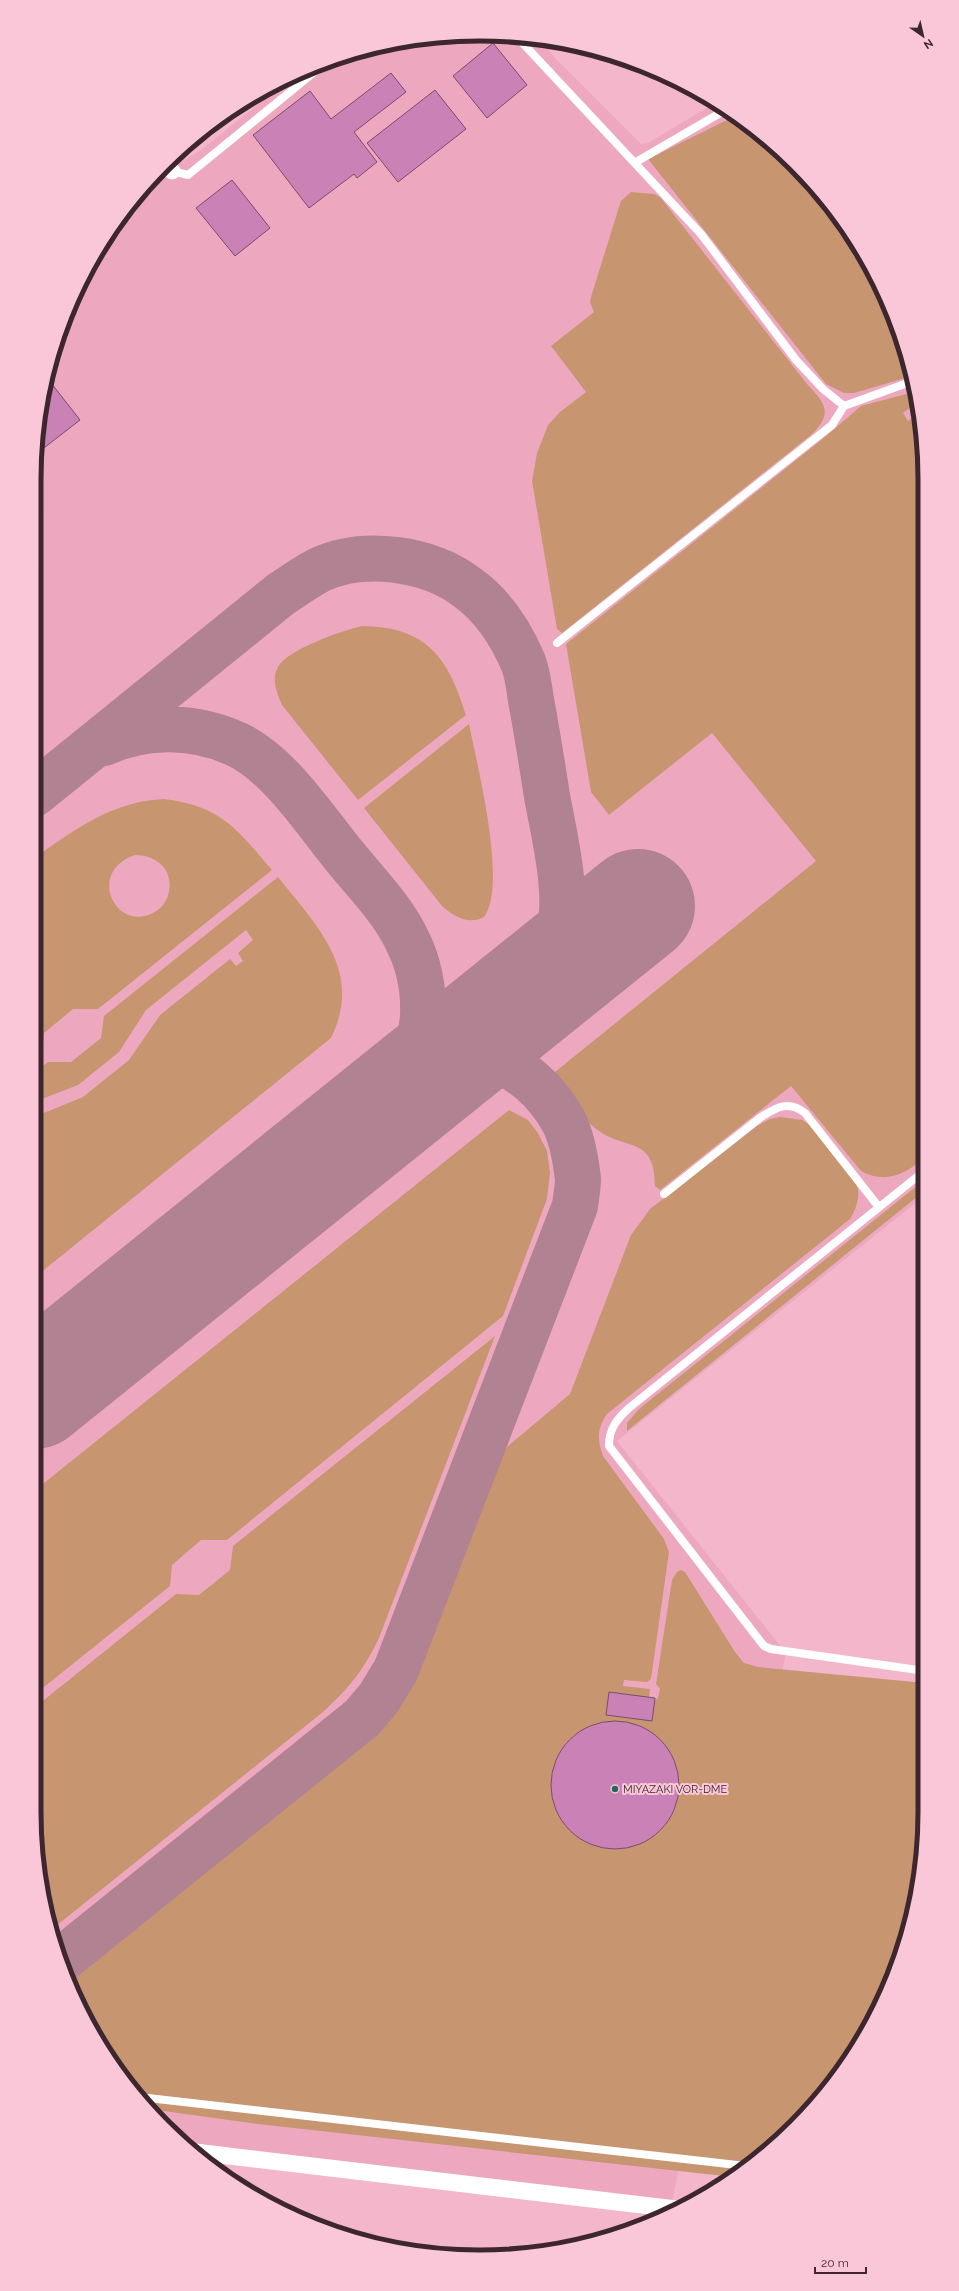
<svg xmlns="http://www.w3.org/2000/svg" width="959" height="2291" font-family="Raleway,sans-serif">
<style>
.built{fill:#eda8bf}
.green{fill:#c79671;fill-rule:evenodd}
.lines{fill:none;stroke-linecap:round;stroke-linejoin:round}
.taxiway{stroke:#b18292;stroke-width:46}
.runway{stroke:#b18292;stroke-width:114}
.building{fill:#ca82b6;stroke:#794c6c}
.lane{stroke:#fff;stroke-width:8}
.street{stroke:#fff;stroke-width:17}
.poi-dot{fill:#24685b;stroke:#f9c7d7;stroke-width:1.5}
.labels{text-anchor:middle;stroke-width:4;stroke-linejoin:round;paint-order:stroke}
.poi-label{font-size:11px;fill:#3d262e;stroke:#f9c7d7;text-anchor:start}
.rim{fill:none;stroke:#3d262e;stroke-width:5}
</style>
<rect width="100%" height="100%" fill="#f3b6ca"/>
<!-- built -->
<path class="built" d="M450,35L539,38L557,60L641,144L648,143L715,103L727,109L815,186L879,283L910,364L921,421L923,1197L617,1441L786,1653L670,2211L189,2147L144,2105L94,2034L58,1955L43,1898L34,1812V480L38,421L58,337L94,257L149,182L201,150L292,77L364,49Z"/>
<!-- green -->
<path class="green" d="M735,116L815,186L879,283L910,364L912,376L854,393H844L826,384L648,159Z
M631,192L654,194L660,197L807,384C825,403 834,413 811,435L562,633L557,629L532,481L537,453L548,425L560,412L586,392L551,346L594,312L590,302L591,297L619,207L621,201Z
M906,394L910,395L914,401L910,408L903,413L908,421L919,413L921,421L923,1159C904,1175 885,1184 861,1171L791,1086L660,1190L655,1186C655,1134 624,1152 595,1128C577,1114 564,1094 550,1076L816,861L712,733L609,815L591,792L566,644L825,437L861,406Z
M362,626C427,627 448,657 466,715L358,800L282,705C277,694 271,678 278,667C286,650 344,630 362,626Z
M469,724C477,764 508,886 484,917C469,925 454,917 442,906L364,808Z
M164,799C221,806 237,829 272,870L98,1009H73L44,1033L42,1053L34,1060V858C75,830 112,801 164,799ZM135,855C156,855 173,869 169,891C168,900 161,909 153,913C114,932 87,871 135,855Z
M278,877C317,926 364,971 331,1038L34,1278V1117L83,1097L129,1060L160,1015L230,959L236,966L243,961L238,953L253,940L246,930L146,1010L119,1052L78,1085L34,1102V1073L48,1062H71L101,1038L104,1016Z
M509,1110L528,1120L538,1133L547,1151L550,1173L547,1199L503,1316L227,1540H201L172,1565L170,1586L34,1695V1491Z
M780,1117L802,1120L812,1126L856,1182C861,1194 857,1208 850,1219L607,1414C597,1429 597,1439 603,1456L664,1539L669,1552L651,1679L647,1682L624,1680L623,1686L650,1689L649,1698L653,1701L658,1698L660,1689L656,1684L672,1580L677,1572L681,1570L685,1572L735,1652L744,1663L758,1667L925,1683V1811L921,1870L901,1954L879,2009L833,2083L794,2127L733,2177L258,2124L149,2109L94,2034L67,1975L358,1742C382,1721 400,1700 414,1670L496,1463L508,1446L570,1394L631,1235L650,1209L757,1126L770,1119Z
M923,1181V1192L627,1431V1423L639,1409Z
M495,1336L379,1638C363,1671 350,1687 323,1712L51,1930C32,1858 34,1782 34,1708L176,1594L199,1595L230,1570L233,1546Z"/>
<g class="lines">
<!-- taxiway -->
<path class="taxiway" d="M104,743C147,724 196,725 238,745C280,765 317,823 346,858C367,884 393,910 407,940C419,963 424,991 423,1016C421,1056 399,1089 375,1118
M34,794L281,594C293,586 306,577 319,570C364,549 429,558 468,588C493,606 511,634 523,662C528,674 529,688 531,700C537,732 542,764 547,796C554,835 570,897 558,934C551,958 535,978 521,999
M60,1961L362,1718L379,1698L396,1670L575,1206C576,1197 578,1187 578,1179C576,1162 572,1138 564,1122C549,1094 519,1063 486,1059C467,1058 447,1066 430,1073"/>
<!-- runway -->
<path class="runway" d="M34,1392L638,906"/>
</g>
<!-- building -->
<path class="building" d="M493,43L527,85L487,118L453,76Z
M391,73L406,92L354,132L377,162L357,178L354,174L309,208L253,135L310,91L331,119Z
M435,90L466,129L398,182L367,143Z
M232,180L270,228L235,256L196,208Z
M48,379L80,420L40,451L36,446L38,421Z
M609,1692L655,1698L652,1721L606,1715Z
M551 1785a64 64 0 1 1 128 0a64 64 0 1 1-128 0Z"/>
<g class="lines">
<!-- lane -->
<path class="lane" d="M517,37L701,234L796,360L823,389L844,406
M636,162L727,109
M172,171L188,175L323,65
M557,643L832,425L844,406L913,381
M923,1172L629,1408C616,1420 609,1429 609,1446L764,1646L771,1649L925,1671
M664,1194L761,1117C777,1107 789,1100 805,1113L878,1206
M147,2107L148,2098L746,2166"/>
<!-- street -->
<path class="street" d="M166,165L172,171
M195,2152L676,2209"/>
</g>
<!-- markers -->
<circle class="poi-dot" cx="615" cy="1789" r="4"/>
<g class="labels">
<!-- poi labels -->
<g class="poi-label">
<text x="623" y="1793">MIYAZAKI VOR-DME</text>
</g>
</g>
<!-- crop -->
<path d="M0 0H959V2291H0ZM479 41H480A438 438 0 0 1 918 479V1812A438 438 0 0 1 480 2250H479A438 438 0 0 1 41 1812V479A438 438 0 0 1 479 41Z" fill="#f9c7d7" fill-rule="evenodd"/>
<path class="rim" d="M479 41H480A438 438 0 0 1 918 479V1812A438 438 0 0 1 480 2250H479A438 438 0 0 1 41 1812V479A438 438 0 0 1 479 41Z"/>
<!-- north arrow -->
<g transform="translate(923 36) rotate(146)" stroke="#f9c7d7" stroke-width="3" paint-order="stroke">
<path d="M0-3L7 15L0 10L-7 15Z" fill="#3d262e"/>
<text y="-6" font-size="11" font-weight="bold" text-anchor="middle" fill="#3d262e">N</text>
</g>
<!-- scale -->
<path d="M815 2267v6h51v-6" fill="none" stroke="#3d262e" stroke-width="2"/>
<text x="821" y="2267" font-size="12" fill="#3d262e" stroke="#f9c7d7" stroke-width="3" paint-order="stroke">20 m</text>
</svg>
